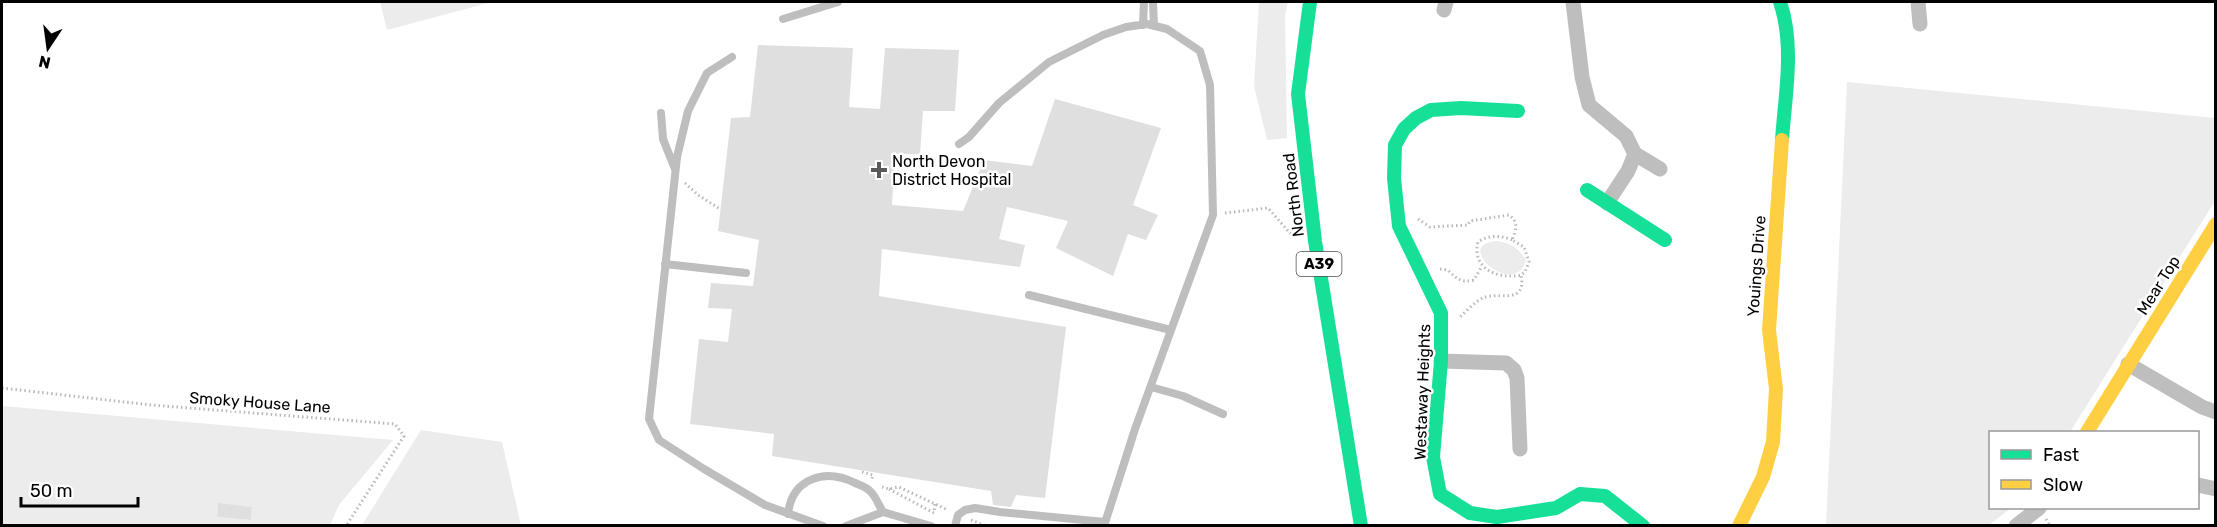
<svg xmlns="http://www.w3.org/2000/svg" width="2217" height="527" font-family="Rubik,sans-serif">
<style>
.green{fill:#ececec;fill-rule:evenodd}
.building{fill:#dfdfdf}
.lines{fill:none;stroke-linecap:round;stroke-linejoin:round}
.path{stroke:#b9b9b9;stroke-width:3;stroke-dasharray:1.5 3;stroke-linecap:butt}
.lane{stroke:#bebebe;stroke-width:8}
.street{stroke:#bebebe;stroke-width:15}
.fast{stroke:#16e098;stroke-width:14}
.slow{stroke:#ffcf43;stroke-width:14}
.poi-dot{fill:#595959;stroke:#fff;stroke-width:2}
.labels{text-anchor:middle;stroke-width:5;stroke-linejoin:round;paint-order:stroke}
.shield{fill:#fff;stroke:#4c4c4c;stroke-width:1.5}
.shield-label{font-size:15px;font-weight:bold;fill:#000}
.poi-label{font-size:16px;fill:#000;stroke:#fff;text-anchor:start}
.street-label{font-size:16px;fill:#000;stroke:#fff}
</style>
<rect width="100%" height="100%" fill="#fff"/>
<!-- green -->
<path class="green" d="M380,2H492L387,30Z
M1259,2H1288L1285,15L1287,138L1267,140L1254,86Z
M1847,82L2215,118V201L2070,432H1990V508H2011L1989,525H1826Z
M1497,241C1510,243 1519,248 1526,260C1516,300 1450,244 1497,241Z
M2,406L393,440L339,505L330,525H2ZM218,504L252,507L251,520L217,517Z
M421,430L502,442L521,525H362Z"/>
<!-- building -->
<path class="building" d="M758,45L853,48L849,107L880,109L885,48L959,50L955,111H923L920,154H895L892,205L963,211L984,160L1032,166L1055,99L1161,128L1133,205L1158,215L1146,240L1128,234L1113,276L1056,248L1068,221L1007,207L999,239L1025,245L1020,267L882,249L879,296L1066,327L1045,498L1016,495L1011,507L993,505L991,491L772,456L774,434L690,424L699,339L728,342L732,309L708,308L711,283L753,286L759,240L718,231L731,118L750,117Z
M218,503L252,507L251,520L217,517Z"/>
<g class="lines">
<!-- path -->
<path class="path" d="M685,183L698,195L720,209
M1225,213L1268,208L1290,233L1296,235
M1418,219L1430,227L1468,225L1470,221L1509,215C1519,222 1516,230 1512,240L1524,247L1529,262L1525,272L1521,275C1527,306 1497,291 1483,298C1474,302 1467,311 1460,317
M1512,240C1501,235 1488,235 1478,242C1471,268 1498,280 1521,275
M1440,269L1448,270C1457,279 1461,283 1474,280L1482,266
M2,388L151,405L395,424L404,436L346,526
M862,472L873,475L872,479
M882,487L889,489L899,487L948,510
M889,489L934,513L935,503
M2046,519L2050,526
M971,520L986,526"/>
<!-- lane -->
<path class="lane" d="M1153,2L1154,26
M783,19L838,2
M1143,25L1144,2
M732,57L707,73L688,111L677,157L649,419L659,440L704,469L765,505L823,526
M661,113L663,139L675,169
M959,144L969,137L999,103L1049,62L1103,35L1126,27L1147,24L1167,29L1200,51L1210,85L1213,215L1135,429L1104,526
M665,264L746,273
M1029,295L1171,330
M1151,387L1183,396L1223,414
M788,514C792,478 825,468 855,483C860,485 867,487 871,492C876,497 879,506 883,512
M846,526L883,512L931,526
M955,526L958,515L965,510L975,508L1000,512L1105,522"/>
<!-- street -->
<path class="street" d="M1573,2L1582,77L1589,105L1626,136L1635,154L1660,169
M1918,2L1920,24
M1444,10L1446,2
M1607,203L1628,171L1635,154
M1441,361L1506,363L1514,370L1517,378L1520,449
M2128,364L2202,407L2216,412
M2198,485L2216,489
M2016,526L2039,508"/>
<!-- fast -->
<path class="fast" d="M1310,2L1298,94L1315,241L1361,526
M1780,2C1795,46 1785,95 1782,140
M1518,111L1461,108L1431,110L1416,118L1404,129L1395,145L1394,178L1399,226L1441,313V361L1433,457L1440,494L1470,513L1497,517L1556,508L1580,494L1605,496L1643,526
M1587,190L1665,240"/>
<!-- slow -->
<path class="slow" d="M2087,432L2216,224
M1739,526L1763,477L1773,442L1776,389L1769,330L1782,140"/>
</g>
<!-- markers -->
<path class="poi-dot" d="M876 161h6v6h6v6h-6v6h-6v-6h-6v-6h6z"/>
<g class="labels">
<!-- shield labels -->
<rect class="shield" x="1296.5" y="252" width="45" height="24" rx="4.5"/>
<g class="shield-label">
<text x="1319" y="269">A39</text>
</g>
<!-- poi labels -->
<g class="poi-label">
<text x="892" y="167">North Devon<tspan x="892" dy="18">District Hospital</tspan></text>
</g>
<!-- street labels -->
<g class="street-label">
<text transform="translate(1293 195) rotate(-97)" y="6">North Road</text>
<text transform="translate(1756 266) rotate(-86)" y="6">Youings Drive</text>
<text transform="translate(2158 285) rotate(-58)" y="6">Mear Top</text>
<text transform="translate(1422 392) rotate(-88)" y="6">Westaway Heights</text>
<text transform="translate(260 402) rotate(4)" y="6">Smoky House Lane</text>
</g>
</g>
<!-- border -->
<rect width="2217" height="527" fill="none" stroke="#000000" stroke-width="6"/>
<!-- legend -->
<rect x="1989" y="431" width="210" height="78" fill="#ffffff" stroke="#999999" stroke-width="1.5"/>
<rect x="2001" y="450" width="30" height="9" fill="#16e098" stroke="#999999" stroke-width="1.5"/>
<text x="2043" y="461" font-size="18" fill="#000000">Fast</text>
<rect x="2001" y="480" width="30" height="9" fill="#ffcf43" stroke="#999999" stroke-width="1.5"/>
<text x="2043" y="491" font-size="18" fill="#000000">Slow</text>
<!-- north arrow -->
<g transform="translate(48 48) rotate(193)" stroke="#ffffff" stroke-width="4.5" paint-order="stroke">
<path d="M0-4.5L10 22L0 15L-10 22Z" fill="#000000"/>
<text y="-9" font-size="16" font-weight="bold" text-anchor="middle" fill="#000000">N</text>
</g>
<!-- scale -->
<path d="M21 497v9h117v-9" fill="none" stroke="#000000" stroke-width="3"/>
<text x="30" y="497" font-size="18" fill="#000000" stroke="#ffffff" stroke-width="4.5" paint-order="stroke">50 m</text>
</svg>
